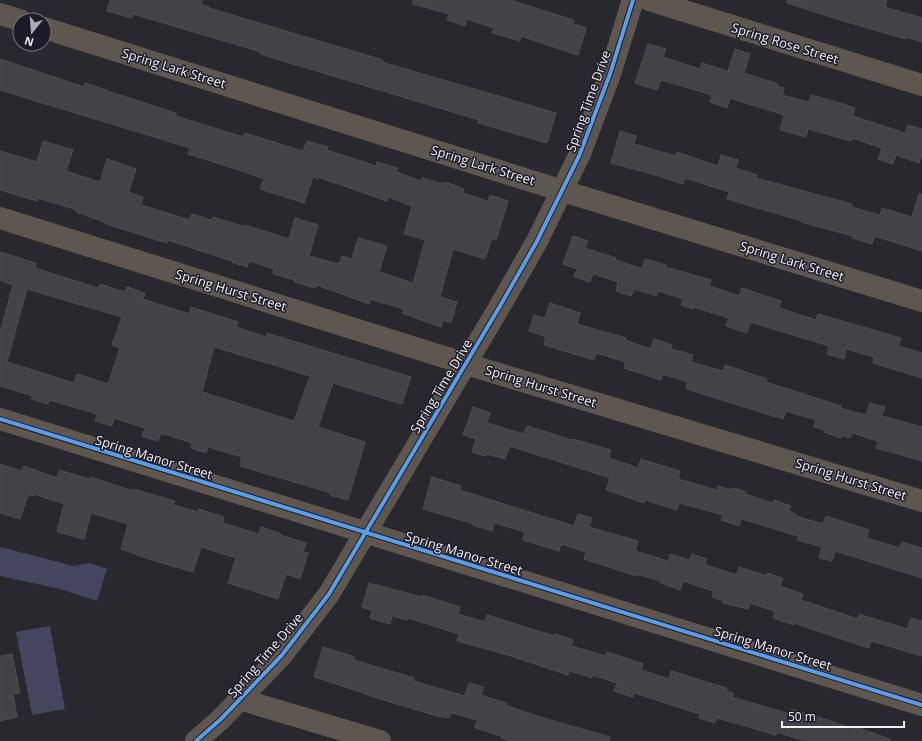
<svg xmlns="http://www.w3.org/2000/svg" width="922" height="741" font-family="'Open Sans',sans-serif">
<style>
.green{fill:#46455f}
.building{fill:#424247;stroke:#4c4c51;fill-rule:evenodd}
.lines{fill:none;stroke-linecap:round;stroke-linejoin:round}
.minor{stroke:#5e574f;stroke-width:22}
.cycleway-casing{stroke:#1c1b27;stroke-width:6}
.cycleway{stroke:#5a9eea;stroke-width:4}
.labels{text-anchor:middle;stroke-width:3;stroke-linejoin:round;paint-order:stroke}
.street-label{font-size:13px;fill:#f2f2fb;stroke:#1c1b27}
</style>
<rect width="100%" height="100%" fill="#28282e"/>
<!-- green -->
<path class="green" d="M0,547L74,566L90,563L107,569L97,601L60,589L0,576Z
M50,626L65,709L32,715L16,632Z"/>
<!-- building -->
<path class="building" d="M110,0H202L201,4L209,7V8L383,60L382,62L556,113L547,143L478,123L479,120L260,54L261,52L133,14L132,18L107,11Z
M413,0H510L574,20L573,24L586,28L578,55L521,36L520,41L492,33L494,28L467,19L465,26L447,20L449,14L413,4Z
M787,0H887L885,7L922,18V42L906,37L905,39L827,16L787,3Z
M648,44L666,49L663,57L700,69L702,63L728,71L735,49L750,54L744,73L778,84L777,86L784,88L782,95L809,102L811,95L830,100L855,108L853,116L905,133L908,125L922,129V154L919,163L896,155L893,164L878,159L882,148L852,138L851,141L808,129L806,137L780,130L784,115L730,98L727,108L710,102L712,95L661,80L657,90L635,83Z
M0,59L84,87L85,83L107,90V91L176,113V116L243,137L245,133L303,151L307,141L328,147L327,150L376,166L377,162L398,168L396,172L421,181L422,178L444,184L445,182L464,189L463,193L488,201L490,195L508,201L496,240L492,238L485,259L453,249L440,297L457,302L451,323L443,320L441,327L402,313L404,309L370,299L369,304L317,285L316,288L294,282L295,280L273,274L274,269L249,261L247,267L232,262V261L167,240V243L122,229L104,223V222L76,212L77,210L38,198L37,201L0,190V151L37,162L43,141L73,150L66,171L100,182L107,159L136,169L129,192L143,197L141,205L190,220L192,214L212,220L213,217L245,227V225L289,239L295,218L318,225L309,256L339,264L342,256L352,259L358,238L387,246L379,272L413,283L425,240L404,234L412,206L388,197L387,201L318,177V179L313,177L304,203L260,189L264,179L233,168L188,154L190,148L0,90Z
M620,131L636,136L634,144L676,156L677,152L718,166L721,155L738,160L736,168L757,175L756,178L852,204L851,207L880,215L882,208L912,217L919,194H922V251L874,236L872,244L852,238L853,236L801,222L802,221L727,199L729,192L685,178L683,184L656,175L611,163Z
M573,236L588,241L585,248L616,258L615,260L642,269L645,259L666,265L665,267L711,280L709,286L739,296L742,288L781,301L779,308L816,320L818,314L901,338L898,346L922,353V378L873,363L874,357L846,349L844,359L827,354L829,346L750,322L747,333L726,326L729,318L694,307L693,309L681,305L683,299L658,291L656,296L634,289L631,296L616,291L618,282L593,274L590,282L574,277L577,269L563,264Z
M0,252L36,263L35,268L98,288L100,284L125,292L127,287L145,293L143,299L189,314L191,307L238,322L236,327L266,337L267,333L411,377L402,404L333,383L318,427L365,442L348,500L330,495L331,493L240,466L242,457L208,447L206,453L191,448L192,443L161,433L158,441L142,436L145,428L114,418L112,426L95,421L97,414L49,400L48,404L31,399L33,396L0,386V332L13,285L0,280ZM27,289L122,317L112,345L120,348L108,384L77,374L74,383L7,362ZM214,347L310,376L294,421L202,392Z
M550,303L580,313L577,324L626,338L625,340L651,349L654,339L672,345L671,349L693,355L691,362L723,371L725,365L767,379L766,382L841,406L840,408L866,415L870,403L885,407L882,416L922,427V461L876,448L878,441L852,433L850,438L841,435V438L824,432L825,430L814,427L816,420L786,411L783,419L686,389L688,382L663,374L661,380L624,368L626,362L596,353L594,360L544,345L546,337L529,331L534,315L545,318Z
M473,407L490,413L487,423L524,434L527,426L572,440L573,439L611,450L609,458L638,468L641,459L680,471L678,479L717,490L718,486L732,490L733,488L746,492L745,494L773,503L774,500L791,506L789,511L796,514V516L823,524L826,516L869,530L866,538L900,548L902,542L922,548V578L835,551L832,561L819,558L822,547L797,540L798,536L745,520L741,518L739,526L721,520L723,515L679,503L677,510L645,500L644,503L606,490L610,478L510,446L505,459L487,454L486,456L472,452L476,439L463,435Z
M0,464L22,471L24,466L57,478L59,470L89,479L90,477L133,491V489L175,501L173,505L198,512L199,509L224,517L223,523L259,534L261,527L281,534L280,535L306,543L303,552L308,553L300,579L286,574L278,599L228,583L236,558L201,547L193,572L152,560L121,549L128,524L91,513L84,539L57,532L64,504L34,494L33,496L28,495L20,519L0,513Z
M432,477L461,486L460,490L574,526L578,514L592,518L589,527L638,541L635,551L668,561L670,554L690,560L692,554L707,559L705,565L737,575L739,567L767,576V573L783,578L780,586L803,594L801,600L858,619L859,614L907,629L911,618L922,621V656L871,641L869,648L794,623V625L773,618L775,611L750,603L748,609L723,603L724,601L712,597L713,591L683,581L680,590L661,583V581L636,574V576L584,559L586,552L561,544L559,551L523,540L525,532L494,523L492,531L473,525L474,524L423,509Z
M369,583L422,597V595L460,607L458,614L485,622L487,615L554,636L555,634L573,640L571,646L606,656L607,652L643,664L641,670L669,679L671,671L727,688L726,691L734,694L732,697L790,714L792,709L855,729L856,727L890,739V741H806L777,732L776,735L717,718L715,723L699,718L700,714L634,693L633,697L614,691L617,683L592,675V678L570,671L568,675L511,656L457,641L459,634L408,618V620L392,616L390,624L370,618L372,610L362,607Z
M323,647L355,657L354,660L414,678L413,681L465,696L469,683L484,687L481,695L506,703L505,705L540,717L610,737L609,741H510L501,738V736L475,728L477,720L451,713L449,718L440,716V717L364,694V693L314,677Z
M12,654L20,693L13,694L17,717L0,721V656Z"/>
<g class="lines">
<!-- minor -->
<path class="minor" d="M649,0L922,85
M0,14L20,20
M44,28L563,191L922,301
M0,218L489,371L922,501
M0,419L922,705
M239,699L380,741
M196,741L221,719L282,655L329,594L500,306L536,243L579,156L610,74L633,0"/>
<!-- cycleway casing -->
<g class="cycleway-casing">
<path id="cycleway" d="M0,419L922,705
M196,741L221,719L282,655L329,594L500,306L536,243L579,156L610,74L633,0"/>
</g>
<!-- cycleway -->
<use href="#cycleway" class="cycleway"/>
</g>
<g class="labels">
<!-- street labels -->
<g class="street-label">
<text transform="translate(785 43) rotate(17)" y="5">Spring Rose Street</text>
<text transform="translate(174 68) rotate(17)" y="5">Spring Lark Street</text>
<text transform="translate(588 101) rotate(-70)" y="5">Spring Time Drive</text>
<text transform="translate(483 165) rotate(17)" y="5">Spring Lark Street</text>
<text transform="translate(792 261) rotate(17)" y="5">Spring Lark Street</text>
<text transform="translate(231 290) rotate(17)" y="5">Spring Hurst Street</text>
<text transform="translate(441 386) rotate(-59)" y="5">Spring Time Drive</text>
<text transform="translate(541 386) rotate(17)" y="5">Spring Hurst Street</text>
<text transform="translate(154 457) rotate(17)" y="5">Spring Manor Street</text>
<text transform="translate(851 479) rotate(17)" y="5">Spring Hurst Street</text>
<text transform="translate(464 553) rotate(17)" y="5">Spring Manor Street</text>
<text transform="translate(773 648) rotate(17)" y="5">Spring Manor Street</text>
<text transform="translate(265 655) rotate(-49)" y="5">Spring Time Drive</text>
</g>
</g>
<!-- north arrow -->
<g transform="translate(32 32) rotate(197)"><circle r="19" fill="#1c1b27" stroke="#72717c"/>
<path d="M0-3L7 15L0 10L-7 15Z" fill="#ababb3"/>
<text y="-6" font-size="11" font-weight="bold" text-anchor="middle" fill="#f2f2fb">N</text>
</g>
<!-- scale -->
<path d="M782 721v6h122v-6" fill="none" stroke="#f2f2fb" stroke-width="2"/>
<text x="788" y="721" font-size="12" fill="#f2f2fb" stroke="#1c1b27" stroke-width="3" paint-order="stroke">50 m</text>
</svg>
